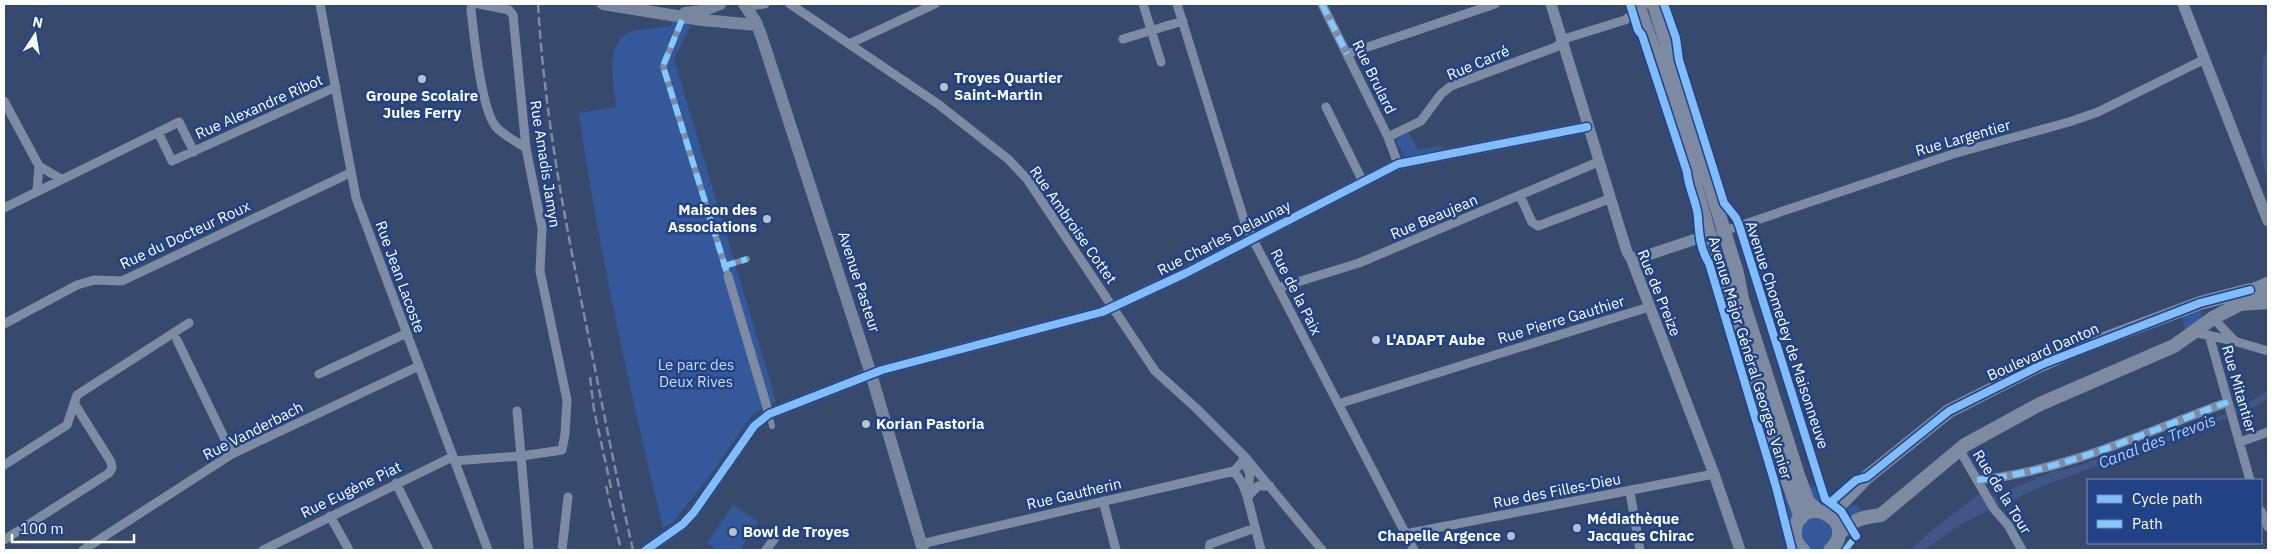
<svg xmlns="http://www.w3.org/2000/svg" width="2272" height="554" font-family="'IBM Plex Sans',sans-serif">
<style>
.green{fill:#35589a}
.water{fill:#3f5686}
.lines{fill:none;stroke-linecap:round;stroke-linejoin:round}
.pedestrian{stroke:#7e8ba4;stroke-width:6}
.minor{stroke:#7e8ba4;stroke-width:9}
.tertiary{stroke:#7e8ba4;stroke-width:11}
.secondary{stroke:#7986a0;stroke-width:12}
.primary{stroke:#7d8aa1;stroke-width:14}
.rail{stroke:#7e8ba4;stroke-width:2.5;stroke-dasharray:9 4;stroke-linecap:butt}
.quiet{stroke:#80caff;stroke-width:6;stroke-dasharray:12 6;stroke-linecap:butt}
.cycleway-casing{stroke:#214284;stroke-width:11}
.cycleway{stroke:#80bcff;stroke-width:8}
.poi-dot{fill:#b9c0cc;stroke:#214284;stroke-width:2}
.labels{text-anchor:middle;stroke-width:5;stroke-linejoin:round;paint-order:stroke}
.street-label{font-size:15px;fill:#fff;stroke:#214284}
.poi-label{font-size:15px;font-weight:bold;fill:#fff;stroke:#214284;text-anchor:start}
.park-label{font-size:15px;fill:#cedcf7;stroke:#214284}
.water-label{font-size:16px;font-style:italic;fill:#b6caf0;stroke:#214284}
</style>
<rect width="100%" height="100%" fill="#374a6e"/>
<!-- green -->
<path class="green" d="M673,19L692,22L674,59L776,401L752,415L706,481L673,522L663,528C630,390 599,253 579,113L616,107C614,85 604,46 628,33C637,29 661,28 671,26Z
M1408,132L1418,150L1440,146L1442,149L1409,157L1404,156L1395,140Z
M2198,310L2201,312L2202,320L2186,333L2181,316Z
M1815,486L1818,494L1830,505L1823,508L1805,489Z
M1789,496L1794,513L1790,527L1781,501L1782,498Z
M1856,504L1865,515L1852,518L1847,509Z
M733,505L758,521L740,550H717L707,543Z
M1800 534a16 16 0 1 1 32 0a16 16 0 1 1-32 0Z"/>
<!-- water -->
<path class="water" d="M2268,50V186L2261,151L2263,58Z
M2268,391V398L2258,405L2198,430L2050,483L2012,500L2008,490L2054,471L2067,469C2134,447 2209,428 2268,391Z
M1979,494L1983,498L1995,495L1999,505L1963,523L1924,550H1910L1931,531Z"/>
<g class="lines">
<!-- pedestrian -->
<path class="pedestrian" d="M682,20L663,66L728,276
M724,266L747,259
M769,414L772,426"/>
<!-- minor -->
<path class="minor" d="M320,4L356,198L488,550
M472,4L471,10C474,34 481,112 497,128C505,136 517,142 526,148
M479,4L509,10L513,15L526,148L542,228L540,271L567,400L565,434L562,450L521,456L517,411
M746,4V6L765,4
M790,4L938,104L1008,159L1027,179L1155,371L1196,408L1246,458L1322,550
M1143,4L1161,62
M1177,4L1246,226L1414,550
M1322,4L1388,137L1398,164
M1123,39L1183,21
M849,44L935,4
M1347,54L1495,4
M4,101L39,166L37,191
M1326,107L1363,182
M158,132L172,161L336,87
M1388,137L1421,121L1441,94L1451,86L1556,47L1567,38L1625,20L1646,4
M39,166L61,179
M1520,196L1532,222L1538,226L1609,199
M4,208L179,122L194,152
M1721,232L1953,154L2069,122L2098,112L2205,59
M728,276L769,414
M1278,288L1359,263L1598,162
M2213,318L2234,340
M4,324L77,285L94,280L122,281L350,173
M2193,332L2234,341L2268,351
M2209,335L2250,480
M177,340L232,454
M319,374L407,333
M1338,404L1649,307
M2240,442L2268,432
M1959,449L1994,509L2008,525L2022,550
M1243,460L1250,474L1247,496L1261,550
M454,461L521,456L529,550
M4,465L67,425L77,395L189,323
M1234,471L1242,483L1247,496
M1977,480C2067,471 2145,432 2228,402
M396,483L429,550
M1630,492L1640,550
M1248,496L1258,486H1270
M1103,501L1116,550
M2261,511L2268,527
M330,516L349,550
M1405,534L1714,474
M4,540L109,473L112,468L111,462L74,403
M921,544L1234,471L1246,458
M83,550L232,454L419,366
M263,550L452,457
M562,550L568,497
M766,550L775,538
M1209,550L1210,544L1255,528"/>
<!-- tertiary -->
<path class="tertiary" d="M1551,4L1627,252L1631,258L1714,474L1740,550
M2183,4L2268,221
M1631,258H1639L1699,238
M2250,290L2268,282
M646,550L683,524L694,512L754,426L769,414L882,370L1102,312L1186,273L1398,164L1587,127"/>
<!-- secondary -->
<path class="secondary" d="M603,4L702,20L757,25
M744,4L756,22L762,38L871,374L923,550
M685,13L702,11L720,4"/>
<!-- primary -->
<path class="primary" d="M1638,4L1689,156L1695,185L1714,250L1779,457L1801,518
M1654,4L1737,273L1742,299L1799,478L1808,502L1818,511
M1826,513L1838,507L1867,477L1949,411L2036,367L2072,351L2200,303L2250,290L2268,295
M1839,534C1856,519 1858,518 1881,515L1965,445L2040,404L2174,346L2213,318L2240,304L2268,302
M1803,550C1797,545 1794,538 1795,530C1800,491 1862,520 1830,550"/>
<!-- rail -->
<path class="rail" d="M538,4C544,109 563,211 584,314C600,393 615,472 633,550
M590,377L594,410L612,492
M606,486L621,550"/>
<!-- quiet -->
<path class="quiet" d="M1322,4L1347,54
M682,20L663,66L728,276
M724,266L747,259
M1977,480C2067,471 2145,432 2228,402
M1845,550L1856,536"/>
<!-- cycleway casing -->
<g class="cycleway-casing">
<path id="cycleway" d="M1630,4L1638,30L1642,35L1687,172C1688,188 1698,205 1698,218C1699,234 1700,249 1709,263L1776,487L1792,550
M1664,4L1676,38L1679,60L1724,203L1736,218L1739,225L1825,499L1841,511L1856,536
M1831,502L1856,480L1867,477L1949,411L2043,364L2200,303L2250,290
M646,550L683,524L694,512L754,426L769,414L882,370L1102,312L1186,273L1398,164L1587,127"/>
</g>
<!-- cycleway -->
<use href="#cycleway" class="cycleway"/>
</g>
<!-- markers -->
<g class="poi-dot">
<circle cx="422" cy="79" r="5"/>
<circle cx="944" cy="87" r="5"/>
<circle cx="767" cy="219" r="5"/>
<circle cx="1376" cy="340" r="5"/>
<circle cx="866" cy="424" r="5"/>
<circle cx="1577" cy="528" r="5"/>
<circle cx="733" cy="532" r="5"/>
<circle cx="1511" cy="536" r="5"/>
</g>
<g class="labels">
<!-- street labels -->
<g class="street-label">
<text transform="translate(1478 63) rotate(-23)" y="5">Rue Carré</text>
<text transform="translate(1374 77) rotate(64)" y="5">Rue Brulard</text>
<text transform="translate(259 107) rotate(-24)" y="5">Rue Alexandre Ribot</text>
<text transform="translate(1963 138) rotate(-16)" y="5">Rue Largentier</text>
<text transform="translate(545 164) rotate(81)" y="5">Rue Amadis Jamyn</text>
<text transform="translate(1434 217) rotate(-23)" y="5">Rue Beaujean</text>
<text transform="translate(1073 225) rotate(55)" y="5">Rue Ambroise Cottet</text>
<text transform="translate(185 235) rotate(-25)" y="5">Rue du Docteur Roux</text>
<text transform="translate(1224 238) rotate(-27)" y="5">Rue Charles Delaunay</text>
<text transform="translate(400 277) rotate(70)" y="5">Rue Jean Lacoste</text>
<text transform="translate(859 282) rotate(72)" y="5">Avenue Pasteur</text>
<text transform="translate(1296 292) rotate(63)" y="5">Rue de la Paix</text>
<text transform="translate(1659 293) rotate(68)" y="5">Rue de Preize</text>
<text transform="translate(1561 320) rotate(-17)" y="5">Rue Pierre Gauthier</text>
<text transform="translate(1787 335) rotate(72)" y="5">Avenue Chomedey de Maisonneuve</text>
<text transform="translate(2043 352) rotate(-24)" y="5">Boulevard Danton</text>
<text transform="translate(1750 358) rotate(73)" y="5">Avenue Major Général Georges Vanier</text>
<text transform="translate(2239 389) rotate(74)" y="5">Rue Mitantier</text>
<text transform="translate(253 431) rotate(-27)" y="5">Rue Vanderbach</text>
<text transform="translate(351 490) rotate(-26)" y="5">Rue Eugène Piat</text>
<text transform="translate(1557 491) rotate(-11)" y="5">Rue des Filles-Dieu</text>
<text transform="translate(2002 492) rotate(58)" y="5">Rue de la Tour</text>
<text transform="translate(1074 494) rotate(-13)" y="5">Rue Gautherin</text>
</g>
<!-- poi labels -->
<g class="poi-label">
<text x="954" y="83">Troyes Quartier<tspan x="954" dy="17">Saint-Martin</tspan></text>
<text x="422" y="101" text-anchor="middle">Groupe Scolaire<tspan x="422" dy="17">Jules Ferry</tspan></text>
<text x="757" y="215" text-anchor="end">Maison des<tspan x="757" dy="17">Associations</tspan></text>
<text x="1386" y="345">L'ADAPT Aube</text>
<text x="876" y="429">Korian Pastoria</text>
<text x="1587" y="524">Médiathèque<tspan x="1587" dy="17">Jacques Chirac</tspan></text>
<text x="743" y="537">Bowl de Troyes</text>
<text x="1501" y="541" text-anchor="end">Chapelle Argence</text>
</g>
<!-- park labels -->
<g class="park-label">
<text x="696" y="370">Le parc des<tspan x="696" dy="17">Deux Rives</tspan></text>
</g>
<!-- water labels -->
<g class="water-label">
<text transform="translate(2157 441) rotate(-21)" y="6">Canal des Trevois</text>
</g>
</g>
<!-- border -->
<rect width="2272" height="554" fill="none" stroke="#ffffff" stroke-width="10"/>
<!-- legend -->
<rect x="2087" y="479" width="175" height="65" fill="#214284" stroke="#7a8eb5"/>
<rect x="2097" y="495" width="25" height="8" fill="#80bcff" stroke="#7a8eb5"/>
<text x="2132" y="504" font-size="15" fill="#ffffff">Cycle path</text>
<rect x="2097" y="520" width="25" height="8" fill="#80caff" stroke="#7a8eb5"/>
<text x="2132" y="529" font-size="15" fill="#ffffff">Path</text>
<!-- north arrow -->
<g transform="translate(35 35) rotate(12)" stroke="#214284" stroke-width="4" paint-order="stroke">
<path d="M0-4L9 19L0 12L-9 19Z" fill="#ffffff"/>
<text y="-8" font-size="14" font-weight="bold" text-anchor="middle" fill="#ffffff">N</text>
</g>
<!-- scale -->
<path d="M12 534v8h122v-8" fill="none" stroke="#ffffff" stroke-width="2.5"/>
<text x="20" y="534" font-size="15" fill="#ffffff" stroke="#214284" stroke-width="4" paint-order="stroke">100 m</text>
</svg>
